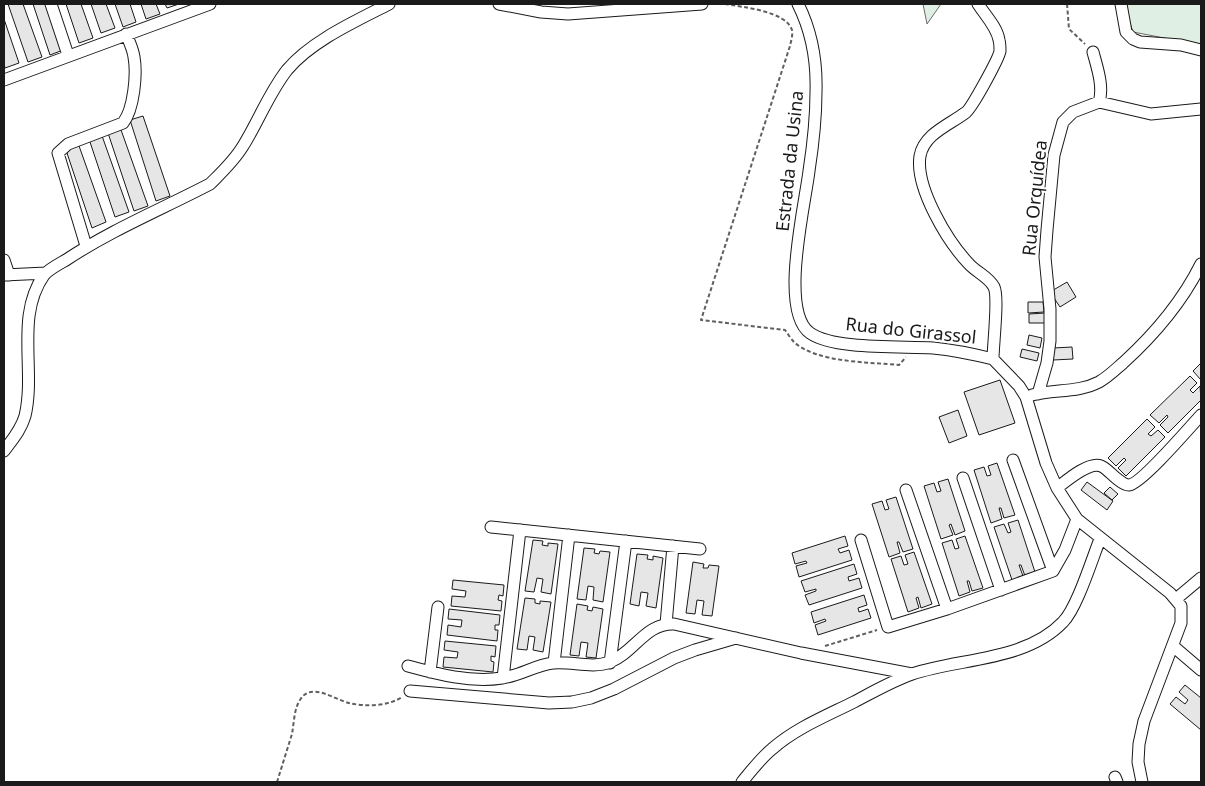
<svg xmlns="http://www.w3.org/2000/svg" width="1205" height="786" font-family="'Noto Sans',sans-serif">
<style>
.green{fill:#e0efe3;stroke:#6a6a6a}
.building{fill:#e6e6e6;stroke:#1a1a1a}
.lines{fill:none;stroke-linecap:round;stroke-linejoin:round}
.minor-casing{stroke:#1a1a1a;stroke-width:13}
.path{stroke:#5f5f5f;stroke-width:2;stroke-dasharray:4 2.5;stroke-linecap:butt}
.minor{stroke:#fff;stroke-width:11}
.labels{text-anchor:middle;stroke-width:4;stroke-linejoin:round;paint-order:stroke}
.street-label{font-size:18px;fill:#1a1a1a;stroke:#fff}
</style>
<rect width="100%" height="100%" fill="#fff"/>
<!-- green -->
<path class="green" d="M923,4H941L927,24Z
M1124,4H1201V45L1133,32Z"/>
<!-- building -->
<path class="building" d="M8,4H23L42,57L28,62Z
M33,4H47L63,50L50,55Z
M66,4H81L93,38L79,43Z
M91,4H106L115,28L101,33Z
M115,4H130L136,22L123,27Z
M141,4H156L160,14L146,19Z
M165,4H179L167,8Z
M4,19L19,63L5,68L4,64Z
M143,116L170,196L156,201L130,120Z
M120,127L148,206L134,211L107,130Z
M101,133L129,212L115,217L88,136Z
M78,143L106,222L92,228L65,147Z
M1067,282L1076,297L1060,307L1050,292Z
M1028,302H1043L1044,312L1028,313Z
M1045,313V323H1029V314Z
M1029,335L1042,338L1040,348L1027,345Z
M1072,347L1073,359L1053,360V348Z
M1022,349L1039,353L1037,361L1020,357Z
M1201,363V380L1193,371Z
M1190,376L1197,383L1190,390L1193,393L1200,386L1201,400L1168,433L1160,425L1168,417L1167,415L1159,423L1150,415Z
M1000,380L1015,423L979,435L964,392Z
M958,410L967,436L949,443L939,417Z
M1147,419L1155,427L1148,434L1151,436L1158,430L1165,437L1126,476L1118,468L1126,460L1124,458L1116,466L1108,458Z
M997,463L1015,515L1004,518L1001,508H999L1002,519L991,523L974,470L984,467L987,476L991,475L988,466Z
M948,479L965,531L955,535L951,524L949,525L953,535L941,539L924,486L934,483L937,492L941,491L938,482Z
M1087,482L1113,501L1107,510L1081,490Z
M1110,487L1118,494L1112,500L1104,493Z
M896,497L913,549L903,552L899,542H897L900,553L889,557L872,504L882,501L885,510L889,509L886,500Z
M1018,520L1035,572L1025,576L1021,565H1019L1023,576L1012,580L994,527L1004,524L1008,533L1011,532L1008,523Z
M845,536L848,546L838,549L840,553L849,550L852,560L799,577L796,566L807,563L806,561L795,564L792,553Z
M965,536L983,588L972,591L969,581H967L970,592L959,596L942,543L952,540L955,549L959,548L956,539Z
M533,540L543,541L542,545L548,546V543L558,544L551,594L541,592L543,579L537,578L534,592L525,591Z
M584,548L595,549L594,553L599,554L600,551L610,552L603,602L593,600L594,587L588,586L586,600L577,599Z
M914,552L932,604L921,608L918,597L916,598L919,608L908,612L891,559L901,556L904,565L908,564L905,555Z
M637,554L648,555L647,559L653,560V556L663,558L656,608L646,606L648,593L641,592L639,606L630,604Z
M693,562L704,564L703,568H708L709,565L719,566L712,616L702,615L704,601L697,600L695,614L686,613Z
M854,564L857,574L848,577L849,581L859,578L862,588L809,605L805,595L816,591V589L805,592L801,581Z
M453,580L504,585L503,596L499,595L498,600L502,601L501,611L451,606L452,596L465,597L466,591L452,589Z
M864,595L867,605L858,608L859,612L868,609L871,618L818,635L815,625L826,621L825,619L814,623L811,612Z
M525,598L535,599V603L540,604V601L551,602L543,652L533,650L535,637L529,636L527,650L517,649Z
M577,604L588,606L587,610L592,611L593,607L603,609L596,658L586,657L588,643L581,642L579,656L570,655Z
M449,609L500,615L499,625H495V630H498L497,641L447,635L448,625L461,627L462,620L448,619Z
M445,641L496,646L495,657L491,656V661L494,662L493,672L443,667L444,657L457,658L458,652L444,650Z
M1185,685L1201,698V730L1170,704L1176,697L1185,704L1188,700L1179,692Z"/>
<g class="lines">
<!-- minor casing -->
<g class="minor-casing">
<path id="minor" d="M51,4L68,55
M499,4L541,12L568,14L702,4
M798,4C812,32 817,61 816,92C816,118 813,145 809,171C805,205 779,311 810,333C834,350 902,346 933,348C954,350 973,354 993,359
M978,4C985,15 997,27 999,40C1000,43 1000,48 1000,51C999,58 971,110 965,113C949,125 924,134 920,156C915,188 948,242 969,264C976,272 989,277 994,287C999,297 993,345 993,359
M1121,4L1126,32L1133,39L1140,42L1181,45L1201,50
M1093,52C1097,67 1104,87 1099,102
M4,80L210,4
M86,246L58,153L68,144L123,123C134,109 137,74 134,57C133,49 129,41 126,34
M4,260L9,275
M4,275L46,273
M1038,394L1047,363L1050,341V309L1045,257L1047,230L1054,155L1063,122L1073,112L1099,102L1151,114L1201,109
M1032,395C1054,389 1078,393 1099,382C1108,377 1116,369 1123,363C1155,334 1182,302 1201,264
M4,451C12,440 21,430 25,416C36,370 15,316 44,275C49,269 59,264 66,260C111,230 162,209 210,184C222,172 234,161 243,146C258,122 269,93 287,70C311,41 356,21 389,4
M1013,460L1053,571
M963,478L1001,590
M1057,488C1066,481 1089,461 1101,466C1106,468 1111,474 1116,478C1120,481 1124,485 1129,485C1141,484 1191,426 1201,415
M906,490L947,609
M1077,519L1170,593L1181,606V623L1144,721L1139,744L1138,762L1142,782
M491,527L700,549
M861,540L888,627L947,609L1053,571L1065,550L1077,519L1057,488L1046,463L1026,397L1019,386L993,359
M1176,599L1201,578
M666,624L673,546
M1173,646L1201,670
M554,663L569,535
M610,663L626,541
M408,666C437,674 471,683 502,678C520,676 535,665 553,663C572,661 592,669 610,662C635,652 645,623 674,624L801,653L912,674
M430,672L438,607
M503,678L520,530
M410,691L549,703L572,702L591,698L614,689L674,658L695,650L736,638
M1115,777L1117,782
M742,782C751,771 761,758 772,749C796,728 826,716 854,702C873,692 892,681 912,674C960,658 1026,661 1063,622C1077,608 1092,559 1100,539"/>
</g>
<!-- path -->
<path class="path" d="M725,4C742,7 786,11 792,30C793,35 791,41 790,46L701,320L785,330C788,334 791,339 794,342C817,363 869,362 899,365L906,357
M1067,4L1069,29L1085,44
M825,646L877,630
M277,782C282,766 287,750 292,734C294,723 294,709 300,700C311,681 335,700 349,703C365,707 389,706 402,697"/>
<!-- minor -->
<use href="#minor" class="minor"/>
</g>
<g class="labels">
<!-- street labels -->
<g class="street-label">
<text transform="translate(790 161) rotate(-84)" y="6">Estrada da Usina</text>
<text transform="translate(1035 198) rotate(-84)" y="6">Rua Orquídea</text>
<text transform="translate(911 331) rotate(6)" y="6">Rua do Girassol</text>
</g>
</g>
<!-- border -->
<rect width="1205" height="786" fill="none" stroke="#1a1a1a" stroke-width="10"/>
</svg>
